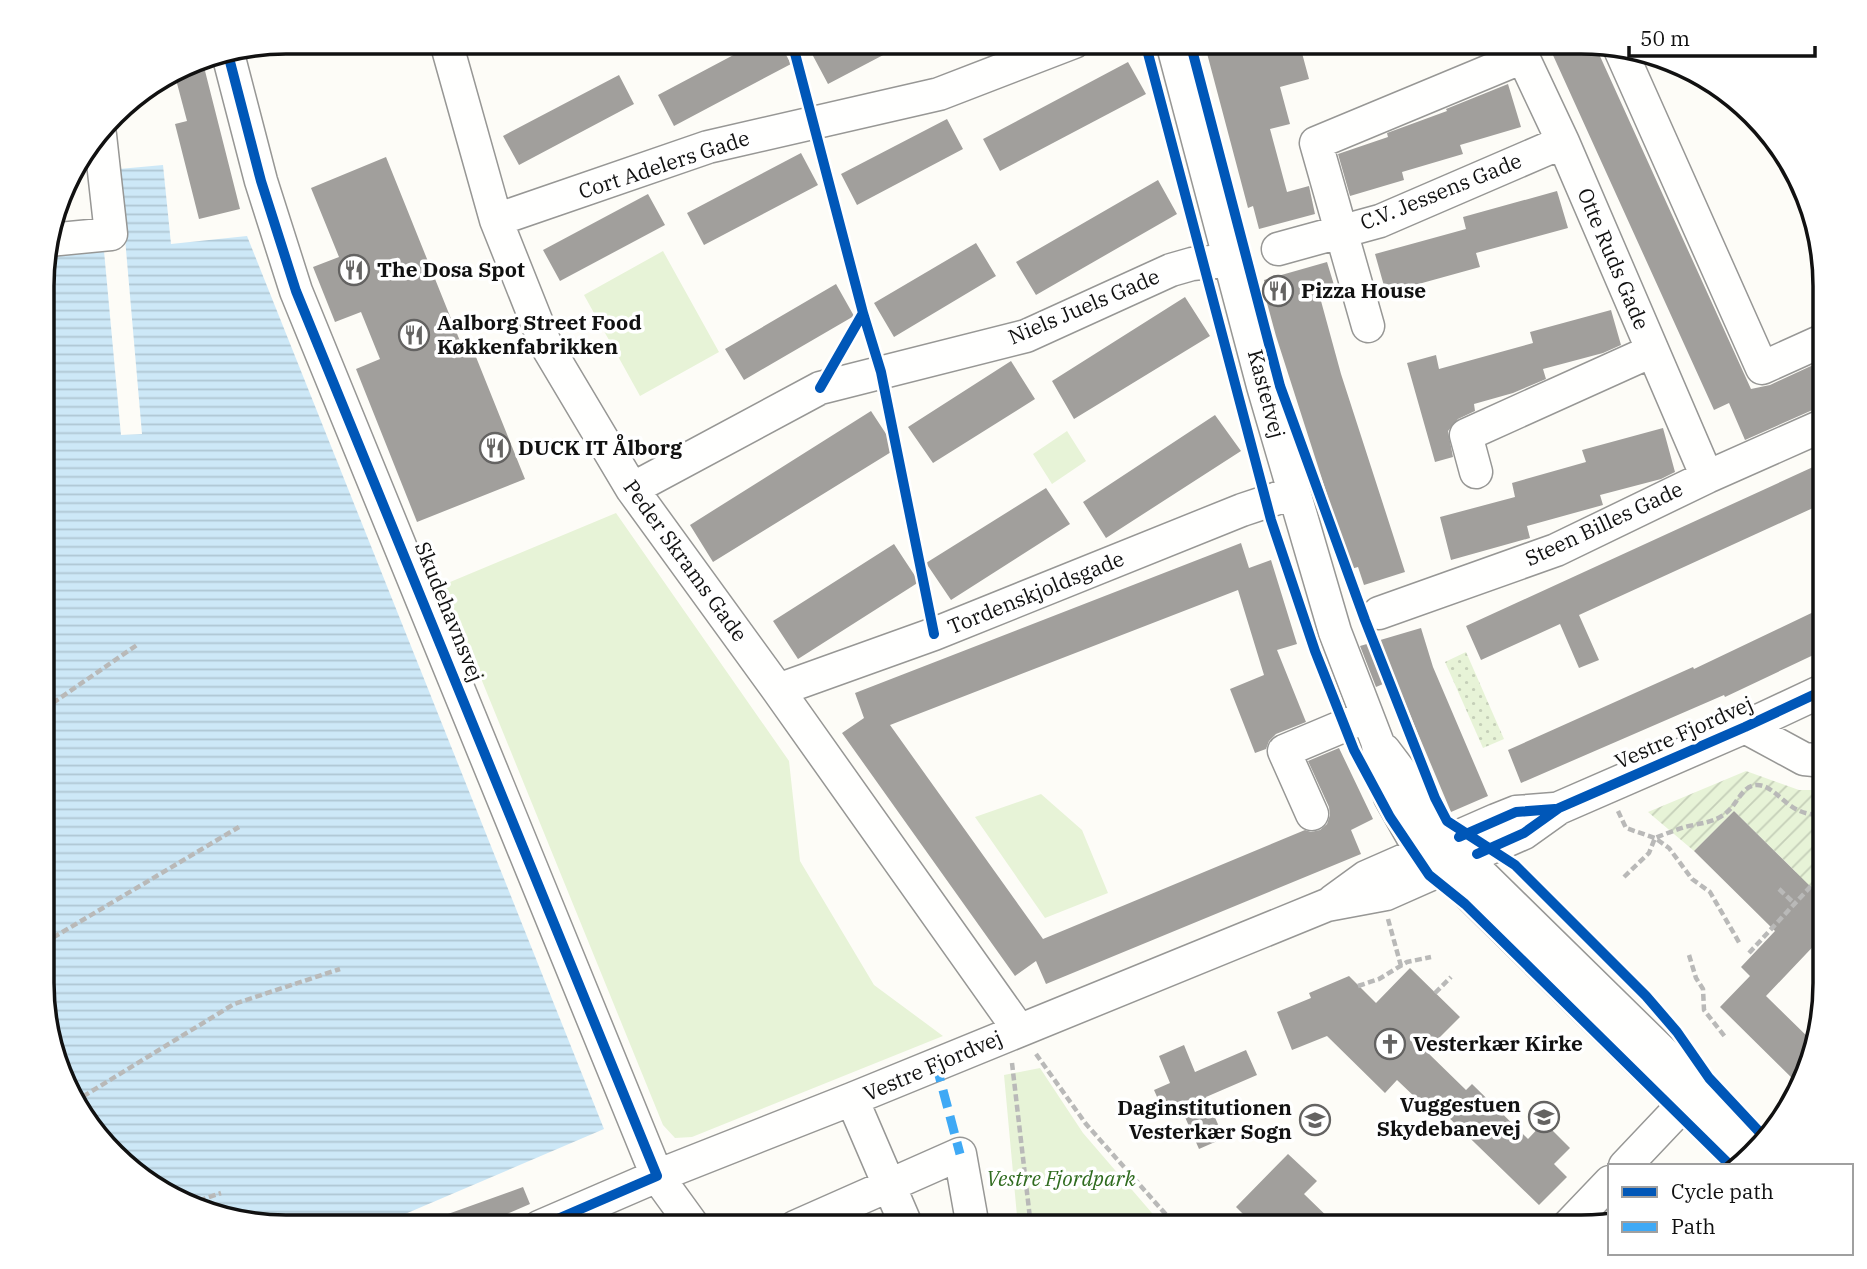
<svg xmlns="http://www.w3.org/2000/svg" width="1867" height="1269" font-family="'IBM Plex Serif',serif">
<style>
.grass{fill:url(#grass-dots)}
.park{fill:#e7f3d7}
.garden{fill:url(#garden-furrows)}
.water{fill:url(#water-rules)}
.building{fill:#a19f9c}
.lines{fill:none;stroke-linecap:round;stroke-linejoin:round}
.minor-casing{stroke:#979795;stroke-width:35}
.path{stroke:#b9b9b8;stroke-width:4.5;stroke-dasharray:7 3.5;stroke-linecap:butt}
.minor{stroke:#fffffe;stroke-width:32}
.quiet{stroke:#3fa9f5;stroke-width:9;stroke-dasharray:18 9;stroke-linecap:butt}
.cycleway-casing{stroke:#fff;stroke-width:15}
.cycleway{stroke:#0057b8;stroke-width:10}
.labels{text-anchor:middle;stroke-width:7;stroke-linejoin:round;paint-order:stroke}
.street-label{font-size:21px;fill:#111;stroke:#fff}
.poi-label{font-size:21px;font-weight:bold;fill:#111;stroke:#fff;text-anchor:start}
.park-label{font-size:21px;font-style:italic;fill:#2f6b1f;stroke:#fff}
.rim{fill:none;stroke:#111;stroke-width:3.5}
</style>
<defs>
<pattern id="grass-dots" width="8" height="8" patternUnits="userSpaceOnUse" patternTransform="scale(1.75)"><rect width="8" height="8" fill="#e7f3d7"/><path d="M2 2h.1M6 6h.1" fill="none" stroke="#c5cfb8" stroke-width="1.8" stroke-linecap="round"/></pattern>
<pattern id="garden-furrows" width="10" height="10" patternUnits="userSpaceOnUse" patternTransform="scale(1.75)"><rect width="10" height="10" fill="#e7f3d7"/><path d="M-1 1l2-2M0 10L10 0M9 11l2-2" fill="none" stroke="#c5cfb8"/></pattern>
<pattern id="water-rules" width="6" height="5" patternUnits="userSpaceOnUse" patternTransform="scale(1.75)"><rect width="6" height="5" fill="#cde8f7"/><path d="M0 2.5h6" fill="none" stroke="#afc6d3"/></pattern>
</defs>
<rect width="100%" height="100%" fill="#fdfcf7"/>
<!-- grass -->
<path class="grass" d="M1466,652L1504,739L1483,748L1445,662Z"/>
<!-- park -->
<path class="park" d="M663,251L719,352L640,396L584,295Z
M1067,431L1086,461L1052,484L1033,454Z
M616,513L789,761L800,861L874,985L943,1036L692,1137L675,1138L663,1125L443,585Z
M1041,794L1082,830L1108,893L1045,918L975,817Z
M1040,1068L1083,1133L1164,1227H1018L1004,1075Z"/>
<!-- garden -->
<path class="garden" d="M1746,771L1799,790H1824V880L1803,903L1796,872L1734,811L1694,851L1648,812Z"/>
<!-- water -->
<path class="water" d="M163,165L171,244L247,236L604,1129L398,1217L400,1227L271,1226L207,1214L138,1177L75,1105L44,1014V256L104,251L121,435L142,434L119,169Z"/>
<!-- building -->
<path class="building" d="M758,42H779L791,64L674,126L658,95Z
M834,42H908L828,84L812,54Z
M1204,42H1299L1309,79L1280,87L1290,124L1270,129L1287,192L1309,186L1315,214L1259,229L1253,206L1248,208Z
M1547,42L1594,43L1751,389L1770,385L1824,360V407L1817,408L1745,440L1729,403L1714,410Z
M202,59L240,209L199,219L175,124L187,121L174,72L193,60Z
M1128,62L1146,94L1000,171L983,139Z
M619,75L634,104L519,165L503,136Z
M1508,84L1521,127L1460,145L1463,154L1402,172L1404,180L1350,196L1338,154L1388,137L1387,133L1447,111L1446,109Z
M947,119L963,149L857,205L841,174Z
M801,153L818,185L704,245L687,213Z
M386,157L464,351L472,347L525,479L417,522L356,369L380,359L361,312L335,322L313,267L339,257L311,188Z
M1158,180L1177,214L1036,295L1016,262Z
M1557,191L1568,228L1476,253L1480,267L1386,293L1375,254L1466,229L1463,217Z
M648,194L665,225L560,281L543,250Z
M976,243L996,276L894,337L874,303Z
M1327,262L1334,285L1318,290L1341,374L1405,572L1364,585L1358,567L1351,569L1276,336L1267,303L1270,302L1264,280Z
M836,284L854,316L744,380L725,349Z
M1185,297L1210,336L1074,419L1052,381Z
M1611,310L1621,345L1603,353L1543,369L1546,379L1513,393L1474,404L1475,411L1458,419L1448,431L1453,457L1435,462L1407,363L1436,355L1439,369L1533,343L1530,332Z
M1011,361L1035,399L933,463L908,427Z
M871,411L896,449L713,562L690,525Z
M1215,415L1241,451L1106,538L1083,502Z
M1663,428L1675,472L1661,479L1600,495L1603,505L1527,526L1530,538L1451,560L1440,517L1515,497L1512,483L1586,462L1582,450Z
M1824,462V503L1579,615L1599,660L1579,668L1560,624L1481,660L1466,626Z
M1046,488L1070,524L951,600L926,563Z
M1241,543L1249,568L1271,560L1297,644L1277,650L1306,722L1276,734L1269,741L1266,749L1255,753L1230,689L1264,675L1238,590L890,725L1043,939L1305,830L1311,832L1320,830L1327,824L1330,815L1329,807L1308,761L1339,748L1373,819L1351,830L1361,854L1046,984L1036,961L1015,976L842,733L864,718L855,693Z
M894,544L919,582L798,659L773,621Z
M1824,607V650L1725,697L1724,695L1521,783L1508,750L1693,667L1694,669Z
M1421,628L1433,667L1488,796L1451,812L1395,679L1376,687L1360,646Z
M1734,811L1814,890L1824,880V935L1766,996L1815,1044L1812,1062L1799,1085L1720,1007L1750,976L1741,967L1775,931L1694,851Z
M1410,968L1460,1017L1426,1051L1466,1090L1472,1084L1528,1139L1544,1122L1570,1148L1554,1164L1567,1177L1539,1205L1444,1113L1438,1119L1397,1080L1385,1093L1327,1036L1292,1050L1277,1012L1311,998L1309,993L1349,976L1376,1003Z
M1184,1045L1195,1072L1246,1050L1257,1075L1206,1097L1224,1138L1199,1149L1181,1108L1165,1115L1154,1090L1170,1083L1159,1056Z
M1288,1154L1317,1181L1304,1194L1338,1227H1256L1236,1207Z
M523,1187L530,1204L477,1227H420V1224Z"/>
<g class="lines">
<!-- minor casing -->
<g class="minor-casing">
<path id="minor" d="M446,42L496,220L545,343L632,489L778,690L1019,1030
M1172,42L1263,386L1335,632L1377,741L1390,797L1412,836L1425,851L1740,1160
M1516,42L1563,142L1707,477
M1619,47L1762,368L1824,340
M228,54L261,181L296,291L657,1176L694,1227
M496,220L708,147L939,94L1074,42
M49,240L111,234L100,135
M1278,249L1380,221L1563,142
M1368,326L1316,143L1523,57
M1476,472L1466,435L1652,351
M632,489L820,388L1026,336L1171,270L1192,264L1230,260
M1379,613L1556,550L1707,477L1824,425
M778,690L934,634L1242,510L1293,493
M1745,727L1804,759L1824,761
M1384,750L1409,783L1438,832L1699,1088
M1312,814L1284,751L1367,716
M1333,901L1366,877L1496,820L1516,812L1554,809
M1688,1071L1699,1088L1758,1145
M852,1099L907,1227
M1625,1166L1696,1091
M539,1227L657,1176L852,1099L1327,905L1386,894L1524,833L1559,808L1745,727L1824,690
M795,1227L960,1154L973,1227
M1567,1227L1610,1182"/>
</g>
<!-- path -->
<path class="path" d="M44,709L137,645
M1618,811L1626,828L1655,838L1669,848L1692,879L1710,892L1740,944
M1624,877L1649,853L1655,838C1665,834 1675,830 1685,827C1700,823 1714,823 1726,813C1737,805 1742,785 1757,785C1778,785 1788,819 1824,814
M1779,889L1796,905
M1388,919L1401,966
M44,943L239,827
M1749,953L1824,872
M1689,955L1696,978L1703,989L1704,1010L1726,1038
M1358,986L1379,979L1407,962L1431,957
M1435,993L1451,977
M1036,1054L1086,1124L1177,1227
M1012,1063L1031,1227
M74,1102L234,1004L340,969
M189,1204L221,1193"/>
<!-- minor -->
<use href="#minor" class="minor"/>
<!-- quiet -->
<path class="quiet" d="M936,1064L960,1154"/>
<!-- cycleway casing -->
<g class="cycleway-casing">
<path id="cycleway" d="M792,42L863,313L820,388
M1145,42L1271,520L1315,651L1354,750L1390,817L1429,875L1465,904L1731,1166
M1190,42L1280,386L1365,620L1435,798L1447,821L1515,865L1646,996L1677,1032L1709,1078L1766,1139
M228,54L261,181L296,291L657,1176L539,1227
M863,313L881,372L934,634
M1459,837L1516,812L1555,809
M1477,854L1524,833L1559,808L1745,727L1824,690"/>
</g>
<!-- cycleway -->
<use href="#cycleway" class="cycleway"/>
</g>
<!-- icons -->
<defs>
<g id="restaurant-ring" transform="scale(1.575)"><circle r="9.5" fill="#fff" stroke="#646362" stroke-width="1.5"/><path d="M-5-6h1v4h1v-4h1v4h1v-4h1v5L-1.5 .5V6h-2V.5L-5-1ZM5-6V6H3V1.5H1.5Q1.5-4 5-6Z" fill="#646362"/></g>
<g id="church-ring" transform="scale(1.575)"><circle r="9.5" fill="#fff" stroke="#646362" stroke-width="1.5"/><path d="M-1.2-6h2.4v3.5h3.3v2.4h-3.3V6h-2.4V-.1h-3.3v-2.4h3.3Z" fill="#646362"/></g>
<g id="school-ring" transform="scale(1.575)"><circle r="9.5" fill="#fff" stroke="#646362" stroke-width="1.5"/><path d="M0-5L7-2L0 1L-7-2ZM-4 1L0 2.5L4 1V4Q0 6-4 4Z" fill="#646362"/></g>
</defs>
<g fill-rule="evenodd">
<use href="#restaurant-ring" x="354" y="270"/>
<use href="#restaurant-ring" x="1278" y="291"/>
<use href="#restaurant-ring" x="414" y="335"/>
<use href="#restaurant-ring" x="495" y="448"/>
<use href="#church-ring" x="1390" y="1044"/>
<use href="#school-ring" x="1544" y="1117"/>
<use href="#school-ring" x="1315" y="1120"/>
</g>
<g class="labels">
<!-- street labels -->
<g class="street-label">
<text transform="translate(664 165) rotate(-18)" y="7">Cort Adelers Gade</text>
<text transform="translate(1441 192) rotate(-22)" y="7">C.V. Jessens Gade</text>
<text transform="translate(1613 259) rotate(67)" y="7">Otte Ruds Gade</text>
<text transform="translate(1084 307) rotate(-23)" y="7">Niels Juels Gade</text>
<text transform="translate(1266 394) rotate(75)" y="7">Kastetvej</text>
<text transform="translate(1604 524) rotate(-25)" y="7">Steen Billes Gade</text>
<text transform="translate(685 561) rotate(54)" y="7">Peder Skrams Gade</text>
<text transform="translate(1036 593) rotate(-22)" y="7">Tordenskjoldsgade</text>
<text transform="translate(449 612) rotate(68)" y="7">Skudehavnsvej</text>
<text transform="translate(1684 733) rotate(-24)" y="7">Vestre Fjordvej</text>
<text transform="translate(933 1066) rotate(-23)" y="7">Vestre Fjordvej</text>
</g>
<!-- poi labels -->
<g class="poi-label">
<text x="377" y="277">The Dosa Spot</text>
<text x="1301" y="298">Pizza House</text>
<text x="437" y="330">Aalborg Street Food<tspan x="437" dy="24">Køkkenfabrikken</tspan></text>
<text x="518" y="455">DUCK IT Ålborg</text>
<text x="1413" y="1051">Vesterkær Kirke</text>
<text x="1521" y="1112" text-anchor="end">Vuggestuen<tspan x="1521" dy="24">Skydebanevej</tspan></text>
<text x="1292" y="1115" text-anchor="end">Daginstitutionen<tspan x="1292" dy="24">Vesterkær Sogn</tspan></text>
</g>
<!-- park labels -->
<g class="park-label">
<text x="1061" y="1186">Vestre Fjordpark</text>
</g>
</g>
<!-- crop -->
<path d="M0 0H1867V1269H0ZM286 54H1581A232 232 0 0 1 1813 286V983A232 232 0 0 1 1581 1215H286A232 232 0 0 1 54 983V286A232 232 0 0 1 286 54Z" fill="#fff" fill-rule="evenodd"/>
<path class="rim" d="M286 54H1581A232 232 0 0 1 1813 286V983A232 232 0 0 1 1581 1215H286A232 232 0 0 1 54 983V286A232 232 0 0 1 286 54Z"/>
<!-- legend -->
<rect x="1608" y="1164" width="245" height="91" fill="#ffffff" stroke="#a0a0a0" stroke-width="2"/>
<rect x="1622" y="1187" width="35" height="10" fill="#0057b8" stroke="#a0a0a0" stroke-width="2"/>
<text x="1671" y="1199" font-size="21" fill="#111111">Cycle path</text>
<rect x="1622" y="1222" width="35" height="10" fill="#3fa9f5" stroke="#a0a0a0" stroke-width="2"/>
<text x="1671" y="1234" font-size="21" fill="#111111">Path</text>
<!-- scale -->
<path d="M1629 46v10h186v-10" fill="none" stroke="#111111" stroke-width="3.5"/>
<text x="1640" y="46" font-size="21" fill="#111111" stroke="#ffffff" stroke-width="5" paint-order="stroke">50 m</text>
</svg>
